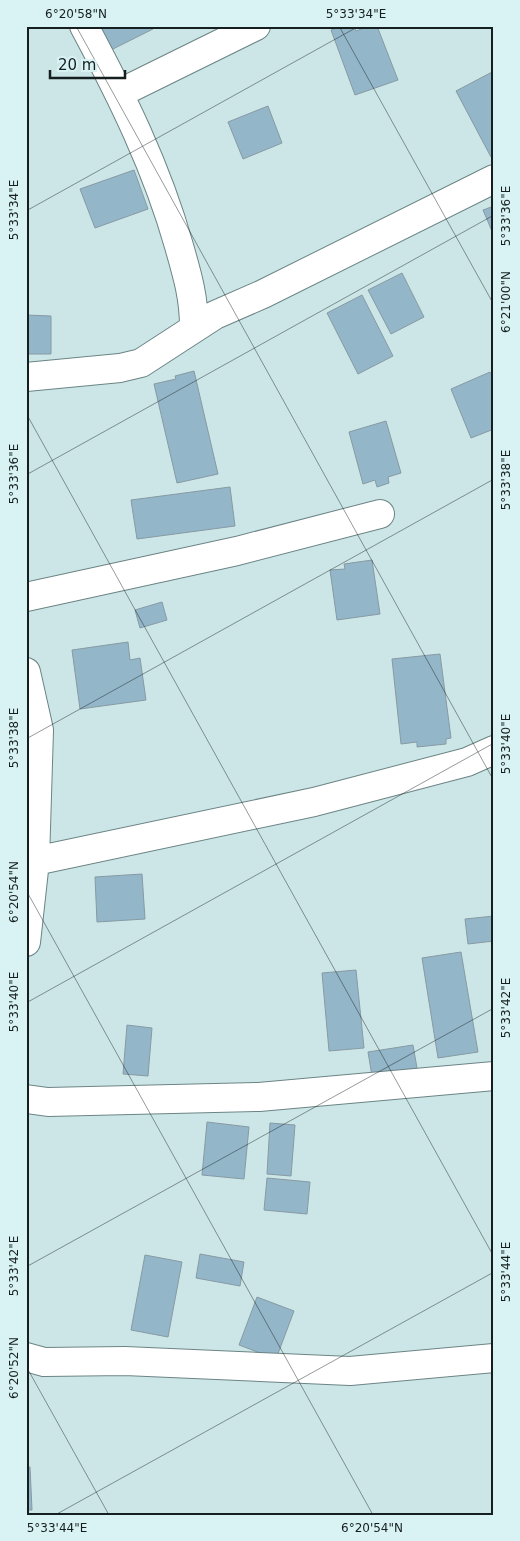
<svg xmlns="http://www.w3.org/2000/svg" width="520" height="1541" font-family="'DejaVu Sans',sans-serif">
<style>
.building{fill:#93b6c9;stroke:#879aa4}
.lines{fill:none;stroke-linecap:round;stroke-linejoin:round}
.minor-casing{stroke:#6c8485;stroke-width:30}
.minor{stroke:#fff;stroke-width:28}
.ticks{fill:none;stroke:#161f1f;stroke-width:1;stroke-opacity:0.45}
.neatline{fill:none;stroke:#161f1f;stroke-width:2}
.ticks-label{font-size:12px;text-anchor:middle;fill:#161f1f}
</style>
<rect width="100%" height="100%" fill="#cce6e7"/>
<!-- building -->
<path class="building" d="M96,26H151L153,29L109,51Z
M342,26H354L356,31L369,26H377L398,80L355,95L331,30Z
M494,71V156L491,157L456,91Z
M268,106L282,143L243,159L228,122Z
M134,170L148,209L95,228L80,189Z
M494,206V236L483,210Z
M402,273L424,317L391,334L368,290Z
M362,295L393,356L358,374L327,313Z
M26,315L51,316V354H26Z
M194,371L218,474L177,483L154,384L176,379L175,376Z
M490,372L494,380V429L471,438L451,389Z
M386,421L401,473L388,477L389,483L377,487L375,480L363,484L349,432Z
M230,487L235,526L137,539L131,500Z
M372,560L380,614L337,620L330,570L345,569L344,564Z
M162,602L167,620L140,628L135,610Z
M128,642L130,660L140,658L146,700L80,709L72,650Z
M440,654L451,738L446,739V744L417,747V742L401,744L392,659Z
M142,874L145,919L97,922L95,877Z
M494,916V941L468,944L465,919Z
M461,952L478,1052L438,1058L422,958Z
M356,970L364,1048L329,1051L322,973Z
M127,1025L152,1028L148,1076L123,1074Z
M413,1045L417,1068L372,1076L368,1052Z
M207,1122L249,1127L244,1179L202,1175Z
M270,1123L295,1125L291,1176L267,1174Z
M267,1178L310,1182L307,1214L264,1210Z
M200,1254L244,1262L240,1286L196,1278Z
M145,1255L182,1262L168,1337L131,1330Z
M257,1297L294,1311L276,1359L239,1345Z
M26,1467H30L32,1510H26Z"/>
<g class="lines">
<!-- minor casing -->
<g class="minor-casing">
<path id="minor" d="M84,26C122,97 157,168 179,246C187,274 194,297 194,327
M120,93L256,26
M26,377L120,368L141,363L215,315L263,294L494,179
M26,597L237,551L380,514
M26,672L39,730L35,861L26,942
M35,861L314,802L467,762L494,750
M26,1099L48,1102L259,1097L494,1076
M26,1357L44,1362L125,1361L350,1371L494,1358"/>
</g>
<!-- minor -->
<use href="#minor" class="minor"/>
</g>
<!-- ticks -->
<path class="ticks" d="M76,26L494,781M339,26L494,305M26,211L359,26M26,413L494,1257M26,475L494,215M26,739L494,479M26,890L373,1515M26,1003L494,743M26,1267L494,1008M26,1366L109,1515M55,1515L494,1272"/>
<!-- border -->
<rect width="520" height="1541" fill="none" stroke="#d9f3f4" stroke-width="55"/>
<!-- scale -->
<path d="M50 70v8h75v-8" fill="none" stroke="#161f1f" stroke-width="2.5"/>
<text x="58" y="70" font-size="15" fill="#161f1f" stroke="#d9f3f4" stroke-width="4" paint-order="stroke">20 m</text>
<rect x="28" y="28" width="464" height="1486" class="neatline"/>
<g class="ticks-label">
<text x="76" y="18">6°20'58"N</text>
<text x="356" y="18">5°33'34"E</text>
<text transform="translate(14 210) rotate(-90)" y="4">5°33'34"E</text>
<text transform="translate(506 216) rotate(-90)" y="4">5°33'36"E</text>
<text transform="translate(506 302) rotate(-90)" y="4">6°21'00"N</text>
<text transform="translate(14 474) rotate(-90)" y="4">5°33'36"E</text>
<text transform="translate(506 480) rotate(-90)" y="4">5°33'38"E</text>
<text transform="translate(14 738) rotate(-90)" y="4">5°33'38"E</text>
<text transform="translate(506 744) rotate(-90)" y="4">5°33'40"E</text>
<text transform="translate(14 892) rotate(-90)" y="4">6°20'54"N</text>
<text transform="translate(14 1002) rotate(-90)" y="4">5°33'40"E</text>
<text transform="translate(506 1008) rotate(-90)" y="4">5°33'42"E</text>
<text transform="translate(14 1266) rotate(-90)" y="4">5°33'42"E</text>
<text transform="translate(506 1272) rotate(-90)" y="4">5°33'44"E</text>
<text transform="translate(14 1368) rotate(-90)" y="4">6°20'52"N</text>
<text x="57" y="1532">5°33'44"E</text>
<text x="372" y="1532">6°20'54"N</text>
</g>
</svg>
